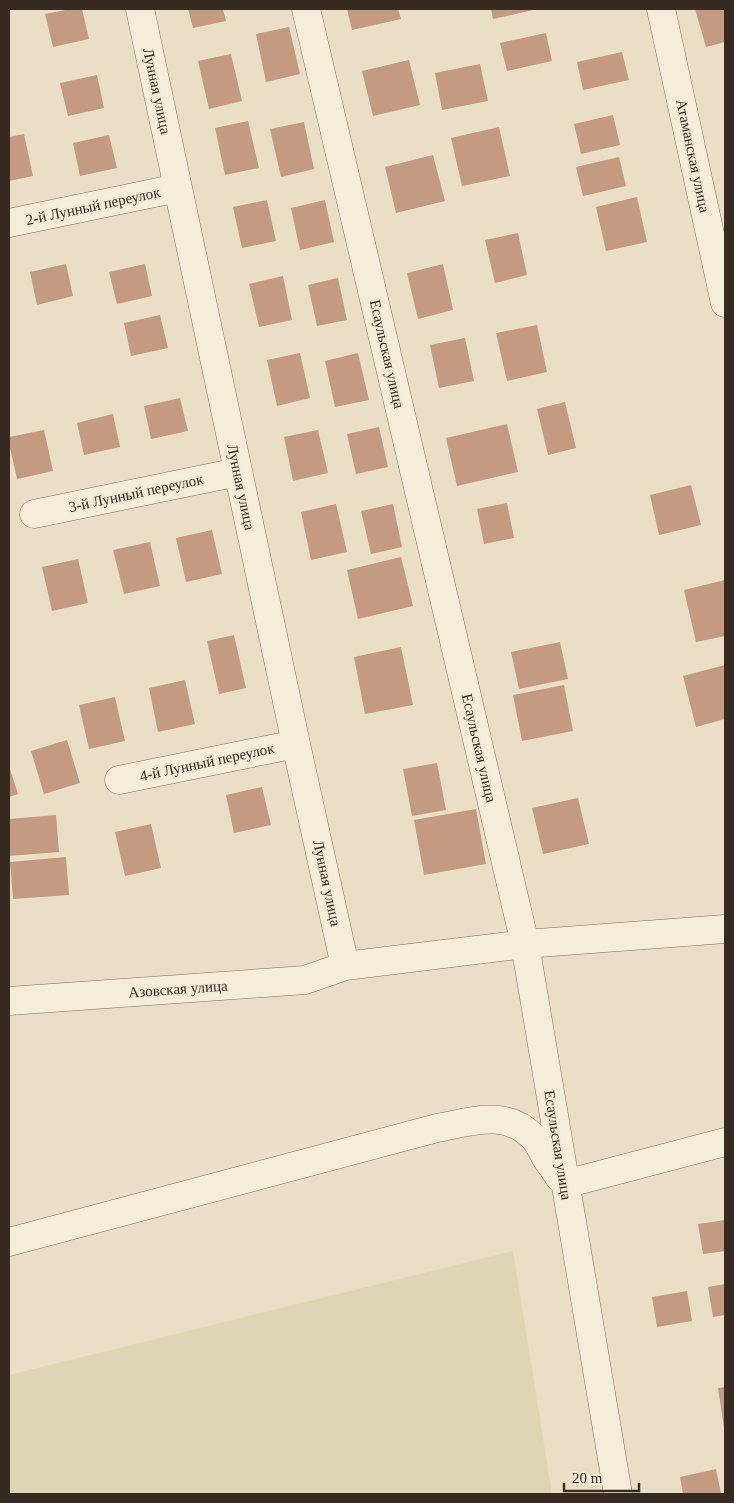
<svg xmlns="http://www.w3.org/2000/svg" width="734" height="1503" font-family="'Times New Roman',serif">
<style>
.farmland{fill:#dfd6b6}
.building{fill:#c49a81}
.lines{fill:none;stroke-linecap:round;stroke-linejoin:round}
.minor-casing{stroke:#84715e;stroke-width:29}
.minor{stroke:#f5ecda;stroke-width:28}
.labels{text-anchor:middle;stroke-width:4;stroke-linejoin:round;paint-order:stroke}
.street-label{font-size:15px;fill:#362a21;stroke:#f2e9d6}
</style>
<rect width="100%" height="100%" fill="#eadec7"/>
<!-- farmland -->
<path class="farmland" d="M513,1251L552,1494H9V1375Z"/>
<!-- building -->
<path class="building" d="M71,9H82L89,39L53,47L45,14Z
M188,9H223L226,21L193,28Z
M347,9H398L401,19L352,30Z
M491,9H533V10L493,19Z
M695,9H725V42L706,47Z
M289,27L300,74L266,82L256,34Z
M546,33L552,61L507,71L500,43Z
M622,52L629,80L583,90L577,62Z
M231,54L242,101L209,109L198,61Z
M409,60L420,105L373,116L362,71Z
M480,64L488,101L442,110L435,73Z
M97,75L104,108L68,116L60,83Z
M613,115L620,145L581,154L574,124Z
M248,121L259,168L225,175L215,128Z
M304,122L314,169L281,177L270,129Z
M499,127L510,176L462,186L451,138Z
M24,134L33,176L9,181V137Z
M109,135L117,168L80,176L73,143Z
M433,155L445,201L396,213L385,167Z
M619,157L626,186L583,196L576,167Z
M637,197L647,242L606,251L596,207Z
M267,200L276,241L242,248L233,207Z
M325,200L334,242L300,250L291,208Z
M518,233L527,275L495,283L485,240Z
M66,264L73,296L37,305L30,272Z
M145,264L152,296L117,304L109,272Z
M443,264L453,310L418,319L407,273Z
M283,276L292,320L259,327L249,284Z
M338,278L347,320L317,326L308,285Z
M160,315L168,348L131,356L124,323Z
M537,325L547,372L507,381L496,333Z
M465,338L474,381L439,388L430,345Z
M300,353L310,398L277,406L267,360Z
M358,353L369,400L335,407L325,361Z
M180,398L188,431L151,439L144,406Z
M565,402L576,448L548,455L537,409Z
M113,414L120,447L84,455L77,423Z
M507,424L518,472L457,486L446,438Z
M379,427L388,467L356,474L347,434Z
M44,430L53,471L17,479L9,443V437Z
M318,430L328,473L293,481L284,437Z
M691,485L701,525L659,535L650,495Z
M507,503L514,538L484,544L477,509Z
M336,504L347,552L311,560L301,512Z
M393,504L402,547L371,554L361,511Z
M212,530L222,574L186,582L176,538Z
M150,542L160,586L124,594L113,550Z
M401,557L413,606L358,619L347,570Z
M78,559L88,603L52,611L42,567Z
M725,580V636L696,642L684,590Z
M234,635L246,688L219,694L207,641Z
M560,642L568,679L519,689L511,652Z
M401,647L413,705L365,714L354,657Z
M725,665V719L696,727L683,676Z
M185,680L195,724L158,732L149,688Z
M564,685L573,731L522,741L513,695Z
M115,697L125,741L89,749L79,705Z
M67,740L80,783L44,794L31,751Z
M437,763L446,810L412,816L403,769Z
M9,766L18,794L9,797Z
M262,787L271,825L234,833L226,795Z
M578,798L589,844L543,854L532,808Z
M476,809L486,864L424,875L414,820Z
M56,815L59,852L9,856V819Z
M151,824L161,868L125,876L115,832Z
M66,857L69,895L13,899L10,862Z
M725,1220V1251L703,1254L698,1224Z
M725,1284V1315L713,1317L708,1287Z
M687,1291L692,1321L657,1327L652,1297Z
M725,1387V1427L724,1428L718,1388Z
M716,1469L721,1494H683L680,1477Z"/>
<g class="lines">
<!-- minor casing -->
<g class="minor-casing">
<path id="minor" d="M140,9L296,744L345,966
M306,9L525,944L618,1494
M661,9L725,303
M9,223L178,188
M34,514L238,472
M119,780L296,744
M9,1001L305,980L345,966L525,944L725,929
M565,1184L725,1142
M9,1242L437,1128C471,1122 506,1108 534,1138C539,1143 542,1151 546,1158C550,1164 555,1170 559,1177"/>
</g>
<!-- minor -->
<use href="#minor" class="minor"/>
</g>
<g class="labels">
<!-- street labels -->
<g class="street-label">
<text transform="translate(157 91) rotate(78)" y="5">Лунная улица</text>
<text transform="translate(693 156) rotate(78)" y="5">Атаманская улица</text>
<text transform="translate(93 206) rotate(-12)" y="5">2-й Лунный переулок</text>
<text transform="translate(387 354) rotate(77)" y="5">Есаульская улица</text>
<text transform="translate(241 487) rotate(78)" y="5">Лунная улица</text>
<text transform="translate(136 493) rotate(-12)" y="5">3-й Лунный переулок</text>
<text transform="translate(479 748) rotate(77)" y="5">Есаульская улица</text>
<text transform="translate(207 762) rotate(-12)" y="5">4-й Лунный переулок</text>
<text transform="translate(327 883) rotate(78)" y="5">Лунная улица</text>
<text transform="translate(178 989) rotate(-4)" y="5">Азовская улица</text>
<text transform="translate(558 1145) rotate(81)" y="5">Есаульская улица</text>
</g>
</g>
<!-- border -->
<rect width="734" height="1503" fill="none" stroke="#362a21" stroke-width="20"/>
<!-- scale -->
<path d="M564 1483v8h75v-8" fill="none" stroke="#362a21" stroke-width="2.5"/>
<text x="572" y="1483" font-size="15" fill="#362a21" stroke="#f2e9d6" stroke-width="4" paint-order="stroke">20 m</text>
</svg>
